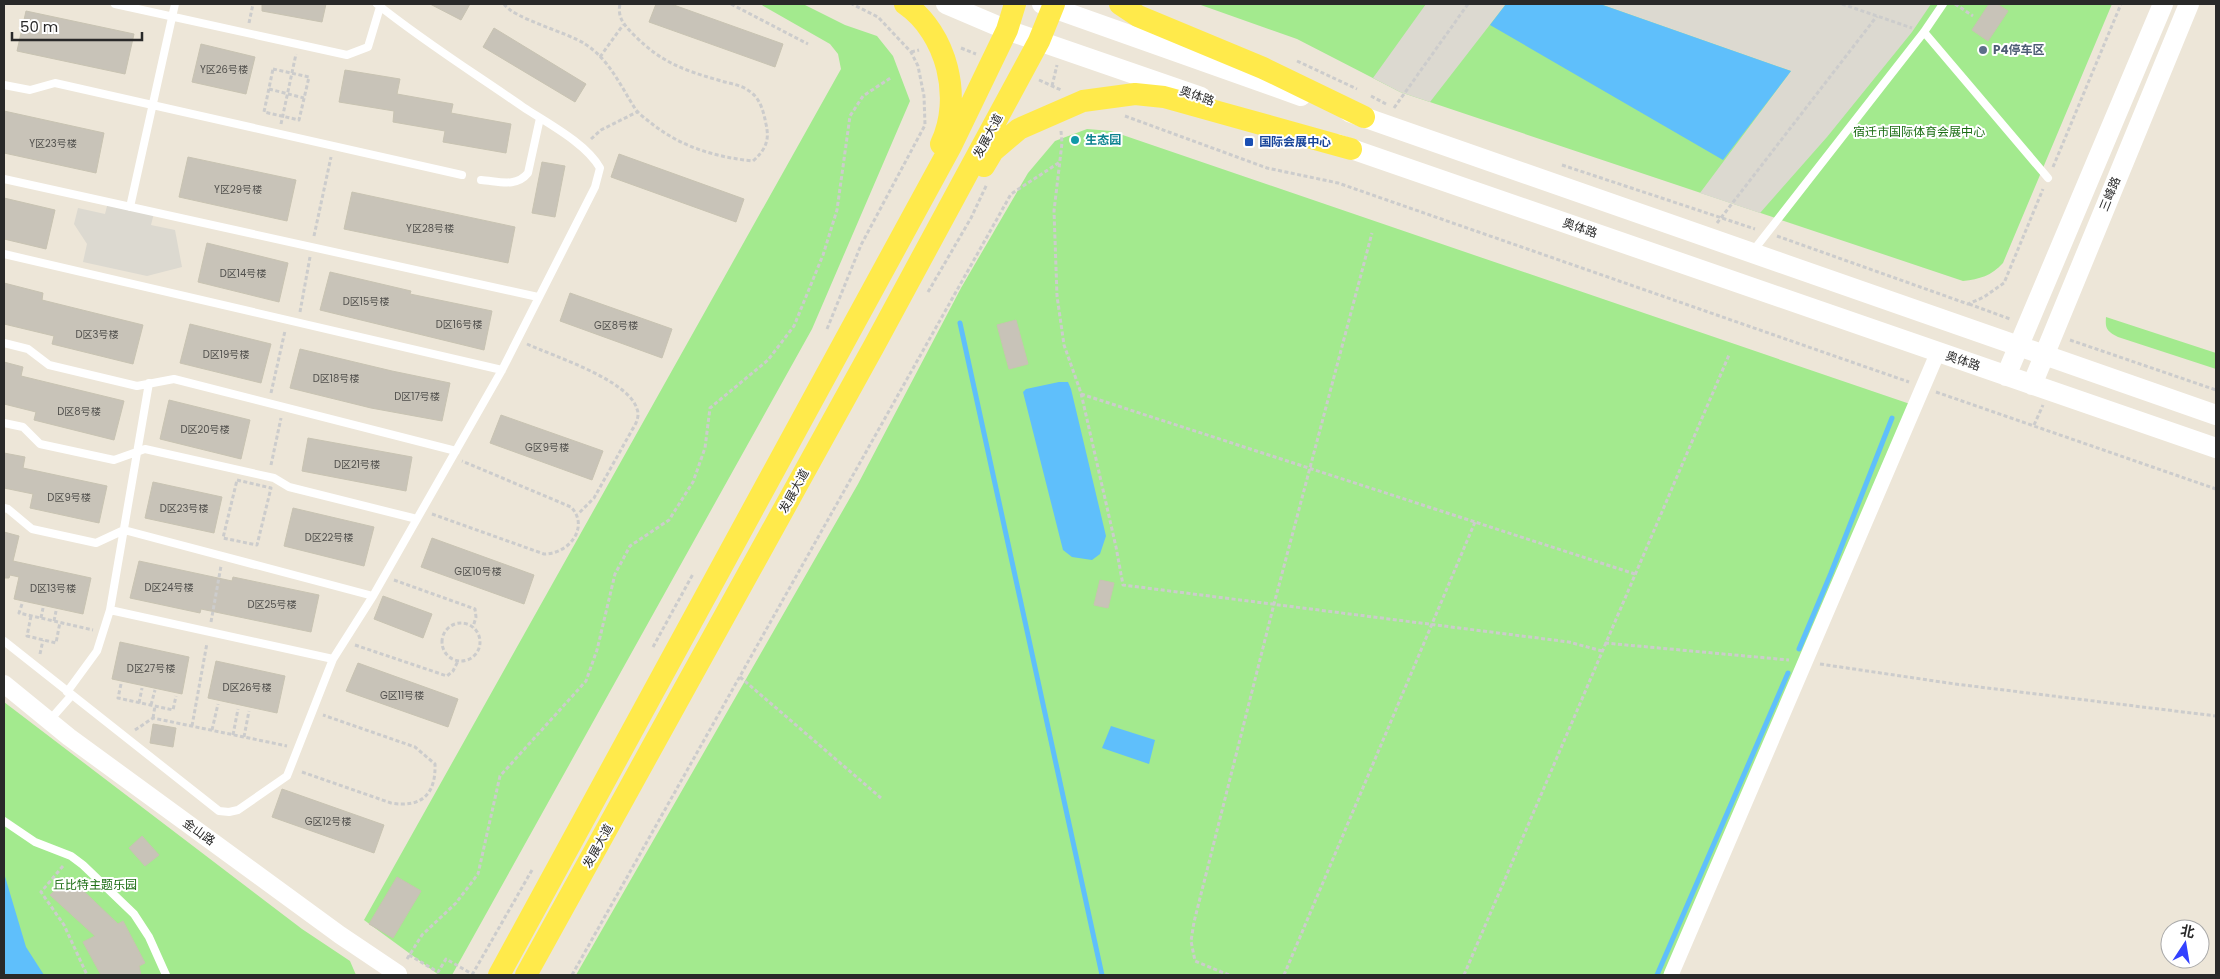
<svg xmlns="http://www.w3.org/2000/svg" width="2220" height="979" font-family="Poppins,'Noto Sans SC',sans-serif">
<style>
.green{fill:#a3ea8e}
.plaza{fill:#dcd9d0}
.water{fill:#5fbffb}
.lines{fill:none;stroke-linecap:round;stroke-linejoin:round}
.stream{stroke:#5fbffb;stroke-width:5}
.building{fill:#c8c3b8;stroke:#c8c3b2}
.path{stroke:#ccc;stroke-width:3;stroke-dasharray:4 2.5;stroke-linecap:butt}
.service{stroke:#fff;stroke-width:8}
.minor{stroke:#fff;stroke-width:15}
.tertiary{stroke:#fff;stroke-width:18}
.secondary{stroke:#fff;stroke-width:20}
.primary{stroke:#ffea4b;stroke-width:22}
.service-dot{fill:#5c6f8a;stroke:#fff;stroke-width:2}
.culture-dot{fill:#0f9aa8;stroke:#fff;stroke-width:2}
.transit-dot{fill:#1a4fb4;stroke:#fff;stroke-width:2}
.labels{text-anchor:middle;stroke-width:4;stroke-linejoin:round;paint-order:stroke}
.number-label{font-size:10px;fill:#51504d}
.service-label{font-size:12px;font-weight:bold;fill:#4e5e75;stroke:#fff;text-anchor:start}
.street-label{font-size:12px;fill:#292929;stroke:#fff}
.park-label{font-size:12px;fill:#1a6c12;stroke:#fff}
.culture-label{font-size:12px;font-weight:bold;fill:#0d838f;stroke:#fff;text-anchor:start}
.transit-label{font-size:12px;font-weight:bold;fill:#164399;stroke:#fff;text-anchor:start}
</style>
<rect width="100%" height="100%" fill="#ede6d8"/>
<!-- green -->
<path class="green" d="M760,4H803L845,25L877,36L893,56L910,101L812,329L452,975H439L364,920L841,69L838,54L830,44Z
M1198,4H2112L2003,263C1991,276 1980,279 1963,281L1400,92L1297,39Z
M1087,129L1111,131L1913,405L1668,975H576L858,484L961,288L1028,173L1055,141Z
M2106,317L2216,353V369L2118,337C2107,331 2105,329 2106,317Z
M4,702L302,929L350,961L356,975H4Z"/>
<!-- plaza -->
<path class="plaza" d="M1426,4H1506L1430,102L1400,92L1373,78Z
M1600,4H1931L1912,32L1827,137L1760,213L1700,193L1791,71Z
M108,202L154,213L151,225L175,230L182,267L147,276L83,262L87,244L74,224L78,208L105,214Z"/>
<!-- water -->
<path class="water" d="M1506,4H1600L1791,71L1723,160L1490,25Z
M1059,382H1068L1071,389L1106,536L1100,554L1092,560L1072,557L1063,550L1023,392L1026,389Z
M1111,726L1155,740L1149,764L1102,748Z
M4,873L26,947L44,975H4Z"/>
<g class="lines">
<!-- stream -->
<path class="stream" d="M960,323L1102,975
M1799,649L1831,573L1892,418
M1657,975L1788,673"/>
</g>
<!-- building -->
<path class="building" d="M262,4H326L322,22L262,11Z
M430,4H470L461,20Z
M656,4H671L783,44L775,67L649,22Z
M1989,4H1997L2008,11L1988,41L1972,30Z
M26,11L134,34L125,74L17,51Z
M494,28L586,84L575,102L483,47Z
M201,44L255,57L246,94L192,82Z
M345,70L400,79L397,94L453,104L451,113L511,124L506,153L443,142L445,131L393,122L394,111L339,102Z
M4,111L104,133L96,173L4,153Z
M619,154L744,199L736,222L611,177Z
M188,157L296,180L287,221L179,197Z
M542,162L565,166L555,217L532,213Z
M352,192L515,227L508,263L344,229Z
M4,198L55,210L46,249L4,239Z
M207,243L288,263L279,302L198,282Z
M330,272L411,291L410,294L492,311L484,350L320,310Z
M4,283L43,293L42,300L143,325L133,364L52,344L54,336L4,324Z
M570,293L672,329L662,358L560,321Z
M1016,320L1028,364L1009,369L997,325Z
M190,324L271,344L261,383L180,363Z
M300,349L392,371L450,383L442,421L371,408L290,388Z
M4,362L23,367L21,376L124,401L114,440L34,420L36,412L4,404Z
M169,400L250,420L241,459L160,439Z
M501,415L603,451L592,480L490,443Z
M308,438L412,457L406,491L302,471Z
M4,453L25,457L23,468L107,486L99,523L30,508L33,494L4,488Z
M153,482L222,497L214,533L145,518Z
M293,508L374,527L364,566L284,546Z
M4,532L19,536L13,561L91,578L83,614L14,599L19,577L10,575L9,578H4Z
M432,538L534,575L524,604L421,567Z
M139,561L232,581L233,577L319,595L311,632L201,609L200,613L130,598Z
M1100,580L1114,583L1108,608L1094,605Z
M383,596L432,614L423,638L374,619Z
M120,642L189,657L182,694L112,679Z
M216,661L285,676L277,713L208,698Z
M358,663L458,699L448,727L346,691Z
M153,724L176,728L173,747L150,743Z
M282,789L384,825L374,853L272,817Z
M142,836L159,855L145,866L129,848Z
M69,877L118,924L123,921L145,963L139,966L141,975H101L83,942L95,936L50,895Z
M397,877L421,891L393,938L369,924Z"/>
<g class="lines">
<!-- path -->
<path class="path" d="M504,4C514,19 567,32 585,44C610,60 621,87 636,110C640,115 646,119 651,123C681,147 715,157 753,161C765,150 770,141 766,124C764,114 761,101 753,94C742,84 730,84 718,80C683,70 661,62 635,36C625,26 617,18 620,4
M731,4L808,44
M1842,4L1912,28
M1955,4L1973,16
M249,23L253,4
M961,48L976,54
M911,52L919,50
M600,57L623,25
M1297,61L1357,89
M273,69L309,77L299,120L264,112Z
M1039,80L1061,90
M1052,86L1057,65
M269,89L304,98
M1371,96L1386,104
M1394,108L1468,4
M1125,116L1267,168L1338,183L1909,382
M281,124L296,54
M1061,131L1062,143L1054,211L1057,296L1064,345L1081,393L1116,547L1123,585L1569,642L1602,651
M591,139L601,130L637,112
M1562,165L1755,229
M2053,167L2121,4
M1717,223L1877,16
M314,236L331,157
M1777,236L1968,304L1984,297L2004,283L2043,189
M928,292L971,218L987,184
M1969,304L2010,319
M300,312L310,257
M827,329L861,245L925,125L924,96L918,66L911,52L878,17L852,4
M2070,340L2216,390
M527,344C553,356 629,380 637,409C640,416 636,424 632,430L594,498L578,514
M1936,392L2216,489
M271,393L285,331
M1081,394L1635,574
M2034,425L2043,405
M271,465L281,418
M237,480L271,488L257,545L223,538Z
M432,514L544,554C569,554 590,527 571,507L462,461
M394,580L475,609L476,617L473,627
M22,604L19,613L93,630
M31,616L27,636L56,643L60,622
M41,618L43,608
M54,621L56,611
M211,622L221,566
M442 642a19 19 0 1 1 38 0a19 19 0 1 1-38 0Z
M1605,643L1789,660
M355,645L447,676L453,671L458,661
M653,647L693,574
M40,654L43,640
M1820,664L1955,684L2216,716
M740,677L881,798
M121,684L118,698L173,710L176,696
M139,703L142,688
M151,705L155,690
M153,718L155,706
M192,726L207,643
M135,730L153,718L287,746
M212,730L218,704
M233,735L238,709
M244,737L249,711
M302,772L391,803C421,808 436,795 435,764L415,747L323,715
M63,866L41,892L64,925L87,975
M409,955L438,972L446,959L472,974
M407,959L422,935L456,903L478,874L500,776L586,681L597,650L615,574L630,546L669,520L693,482L705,448L710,408L768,360L794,326L823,255L837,210L850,116L863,96L892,77
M472,975L532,870
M572,975L1011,194L1060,162
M1229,975L1195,961L1191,941L1194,922L1274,604L1372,233
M1284,975L1475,522
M1464,975L1729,355"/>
<!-- service -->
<path class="service" d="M115,4L347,55L368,47L380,7
M1924,32L2048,178
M4,85L30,90L55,83L462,175
M4,179L538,297
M481,180C498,181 516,188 528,173L540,118
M130,207L175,4
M1753,251L1924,32L1943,4
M4,254L502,370
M4,343L28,349L49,365L137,386L174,379L456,451
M4,423L23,427L40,444L114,460L145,449L274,478L289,487L417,519
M4,508L8,509L32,529L96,543L124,530L373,596
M110,610L333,659
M4,641L219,811L229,812L238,810L287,776L333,659L373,596L502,370L595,187L600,168C586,143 547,123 523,107C474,73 423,41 377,4
M67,692L97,651L110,610L149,383
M49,721L71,696
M4,821L35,842L71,856L83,865L134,914L149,937L166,975"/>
<!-- minor -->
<path class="minor" d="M1671,975L1938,352"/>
<!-- tertiary -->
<path class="tertiary" d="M4,684L69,737L340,935L398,974"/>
<!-- secondary -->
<path class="secondary" d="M946,4L1007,30L1201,97
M1042,4L1301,96
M1349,112L2216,415
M1337,144L2216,448
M2006,376L2163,4
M2032,385L2189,4"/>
<!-- primary -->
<path class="primary" d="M905,4C947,33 963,98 941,144
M1120,4L1138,16L1263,68L1364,117
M984,166L993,151L1019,129L1083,101L1135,94L1164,97L1351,149
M499,975L951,146L1007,30L1015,4
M526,975L874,346L1039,41L1054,4"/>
</g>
<!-- markers -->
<circle class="service-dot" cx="1983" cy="50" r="5"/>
<circle class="culture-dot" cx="1075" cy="140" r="5"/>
<rect class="transit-dot" x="1244" y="137" width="10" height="10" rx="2.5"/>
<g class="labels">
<!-- number labels -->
<g class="number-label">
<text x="224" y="73">Y区26号楼</text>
<text x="53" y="147">Y区23号楼</text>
<text x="238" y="193">Y区29号楼</text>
<text x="430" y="232">Y区28号楼</text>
<text x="243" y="277">D区14号楼</text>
<text x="366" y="305">D区15号楼</text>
<text x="459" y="328">D区16号楼</text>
<text x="616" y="329">G区8号楼</text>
<text x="97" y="338">D区3号楼</text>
<text x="226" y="358">D区19号楼</text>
<text x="336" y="382">D区18号楼</text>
<text x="417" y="400">D区17号楼</text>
<text x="79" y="415">D区8号楼</text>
<text x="205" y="433">D区20号楼</text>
<text x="547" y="451">G区9号楼</text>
<text x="357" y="468">D区21号楼</text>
<text x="69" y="501">D区9号楼</text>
<text x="184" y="512">D区23号楼</text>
<text x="329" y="541">D区22号楼</text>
<text x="478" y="575">G区10号楼</text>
<text x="169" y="591">D区24号楼</text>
<text x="53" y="592">D区13号楼</text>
<text x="272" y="608">D区25号楼</text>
<text x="151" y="672">D区27号楼</text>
<text x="247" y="691">D区26号楼</text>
<text x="402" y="699">G区11号楼</text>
<text x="328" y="825">G区12号楼</text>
</g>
<!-- service labels -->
<g class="service-label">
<text x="1993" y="54">P4停车区</text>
</g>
<!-- street labels -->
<g class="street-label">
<text transform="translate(1197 96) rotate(19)" y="4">奥体路</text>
<text transform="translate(988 136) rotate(-62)" y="4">发展大道</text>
<text transform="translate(2110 194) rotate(-68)" y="4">三峰路</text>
<text transform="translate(1580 228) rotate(19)" y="4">奥体路</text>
<text transform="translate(1963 361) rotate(19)" y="4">奥体路</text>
<text transform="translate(794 491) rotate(-61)" y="4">发展大道</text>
<text transform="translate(199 832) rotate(36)" y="4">金山路</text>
<text transform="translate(598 846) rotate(-61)" y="4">发展大道</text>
</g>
<!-- park labels -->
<g class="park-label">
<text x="1919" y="136">宿迁市国际体育会展中心</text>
<text x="95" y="889">丘比特主题乐园</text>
</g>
<!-- culture labels -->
<g class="culture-label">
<text x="1085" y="144">生态园</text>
</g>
<!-- transit labels -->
<g class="transit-label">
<text x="1259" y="146">国际会展中心</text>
</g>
</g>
<!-- border -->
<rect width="2220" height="979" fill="none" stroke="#292929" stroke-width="10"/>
<!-- north arrow -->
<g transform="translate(2185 944) rotate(12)"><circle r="24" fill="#ffffff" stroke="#a9a9a9"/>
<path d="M0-4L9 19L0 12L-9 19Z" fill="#3341ff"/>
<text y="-8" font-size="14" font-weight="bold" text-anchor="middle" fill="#292929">北</text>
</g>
<!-- scale -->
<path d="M12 32v8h130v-8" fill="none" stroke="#292929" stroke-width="2.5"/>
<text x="20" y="32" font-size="15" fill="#292929" stroke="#ffffff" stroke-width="4" paint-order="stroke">50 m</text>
</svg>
